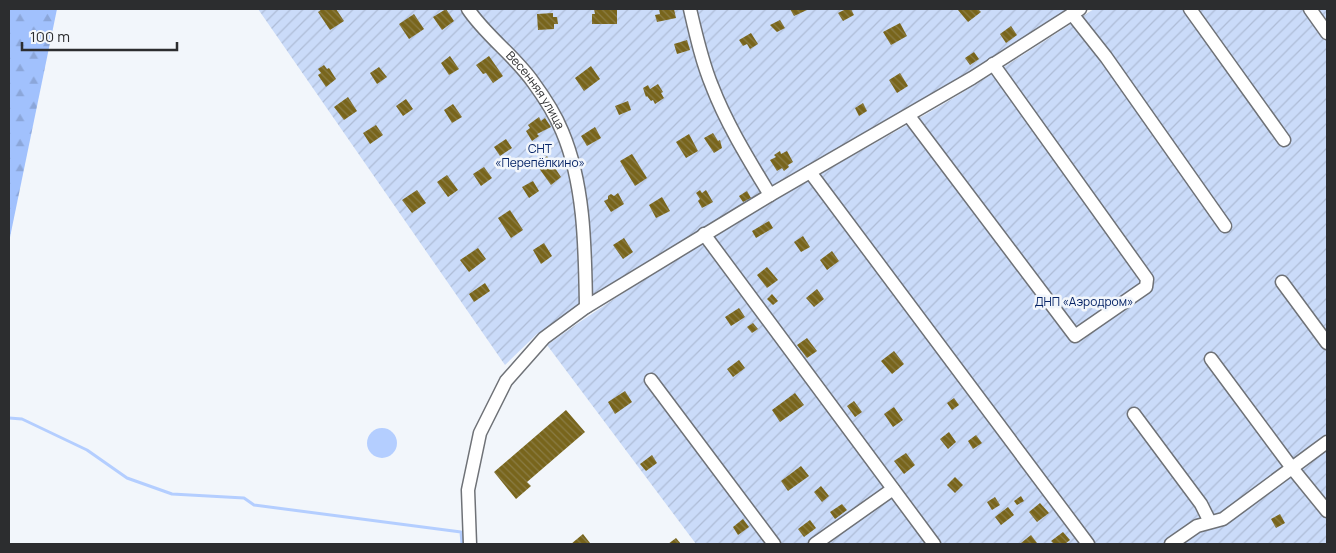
<svg xmlns="http://www.w3.org/2000/svg" width="1336" height="553" font-family="Manrope,sans-serif">
<style>
.forest{fill:url(#forest-firs)}
.garden{fill:url(#garden-furrows)}
.water{fill:#b4ceff}
.lines{fill:none;stroke-linecap:round;stroke-linejoin:round}
.stream{stroke:#b4ceff;stroke-width:3}
.building{fill:url(#building-back-hatch)}
.street-casing{stroke:#6f7277;stroke-width:15}
.street{stroke:#fff;stroke-width:12}
.labels{text-anchor:middle;stroke-width:5;stroke-linejoin:round;paint-order:stroke}
.street-label{font-size:12px;fill:#2c2d2f;stroke:#f2f6fb}
.park-label{font-size:12px;fill:#062466;stroke:#f2f6fb}
</style>
<defs>
<pattern id="forest-firs" width="22" height="20" patternUnits="userSpaceOnUse" patternTransform="scale(1.25)"><rect width="22" height="20" fill="#a1c1fd"/><path d="M5 1l3.5 6h-7zM16 11l3.5 6h-7z" fill="#8ba6d9"/></pattern>
<pattern id="garden-furrows" width="10" height="10" patternUnits="userSpaceOnUse" patternTransform="scale(1.25)"><rect width="10" height="10" fill="#cadbf9"/><path d="M-1 1l2-2M0 10L10 0M9 11l2-2" fill="none" stroke="#aebcd6"/></pattern>
<pattern id="building-back-hatch" width="6" height="6" patternUnits="userSpaceOnUse" patternTransform="scale(1.25)"><rect width="6" height="6" fill="#78651c"/><path d="M-1 5l2 2M0 0l6 6M5-1l2 2" fill="none" stroke="#8a7c45"/></pattern>
</defs>
<rect width="100%" height="100%" fill="#f2f6fb"/>
<!-- forest -->
<path class="forest" d="M9,9H57L9,242Z"/>
<!-- garden -->
<path class="garden" d="M258,9H1072L995,58L776,184L579,305L537,334L505,365Z
M1094,9H1327V544H696L547,345C629,286 718,233 806,182C844,160 883,139 921,117C980,83 1037,46 1094,9Z"/>
<!-- water -->
<path class="water" d="M367 443a15 15 0 1 1 30 0a15 15 0 1 1-30 0Z"/>
<g class="lines">
<!-- stream -->
<path class="stream" d="M9,418L22,419L87,450L127,478L172,494L244,498L254,505L461,532L462,544"/>
</g>
<!-- building -->
<path class="building" d="M322,9H336L344,21L330,30L318,12Z
M446,9L454,21L442,30L433,17Z
M594,9H617V24H592V14H595Z
M659,9H674L676,18L657,22L655,15L660,14Z
M790,9H806L807,10L794,16Z
M846,9H851L854,15L843,21L838,13Z
M959,9H978L981,12L968,22L958,10Z
M553,13V17H557L558,24H554V29L538,30L537,14Z
M414,14L424,29L409,39L399,24Z
M780,20L785,28L777,32L770,25Z
M900,23L907,36L891,45L883,32Z
M1011,26L1017,35L1006,43L1000,34Z
M751,33L758,44L750,49L747,44L743,46L739,40Z
M687,40L690,50L677,54L674,44Z
M974,52L979,59L970,65L965,58Z
M450,56L459,69L449,75L441,63Z
M489,56L503,76L493,83L486,73L483,74L476,65Z
M324,65L327,69L329,68L336,79L326,87L318,75L321,73L318,69Z
M591,66L600,79L584,91L575,78Z
M379,67L387,77L377,84L370,73Z
M900,73L908,86L897,93L889,80Z
M658,84L663,92L661,93L664,98L655,104L653,100L651,101L647,96L646,97L643,88L648,85L650,89Z
M348,97L357,111L344,120L334,107Z
M406,99L413,109L403,116L396,106Z
M628,101L631,110L619,115L615,106Z
M863,103L867,111L859,116L855,108Z
M453,104L462,117L452,123L444,110Z
M539,117L541,121L545,118L551,127L537,134L539,136L532,141L526,131L530,128L528,125Z
M376,125L383,135L370,144L363,133Z
M595,127L601,138L587,146L581,136Z
M713,133L718,141L720,140L722,148L714,153L704,138Z
M689,134L698,151L686,158L676,142Z
M506,139L512,148L500,156L494,147Z
M780,151L781,154L787,151L793,162L788,165L789,167L784,171L782,168L777,171L770,160L776,157L774,155Z
M632,154L647,178L635,186L620,161Z
M547,156L561,177L551,185L536,164Z
M484,167L492,178L481,186L473,174Z
M447,175L458,190L448,197L437,182Z
M533,181L539,191L529,198L522,187Z
M417,190L426,203L412,213L402,200Z
M700,190L702,193L706,190L713,202L702,208L698,201L700,199L696,193Z
M747,191L751,198L743,202L739,196Z
M618,193L624,204L611,212L604,201L608,199V196L611,194L614,196Z
M662,197L670,211L656,218L649,205Z
M510,210L523,230L511,238L498,218Z
M769,221L773,228L756,238L752,231Z
M803,236L810,247L801,252L794,242Z
M624,238L633,252L623,259L613,245Z
M544,243L552,256L541,264L533,250Z
M478,248L486,259L469,272L460,260Z
M832,251L839,261L827,270L820,260Z
M767,267L778,280L767,288L757,275Z
M485,283L490,291L474,302L469,294Z
M817,289L824,299L814,307L806,298Z
M772,294L778,301L773,305L767,299Z
M739,308L745,317L731,326L725,317Z
M753,323L758,329L752,333L747,327Z
M807,338L817,351L807,358L797,345Z
M894,351L904,364L892,374L881,361Z
M739,360L745,368L733,377L727,369Z
M625,391L632,402L615,414L608,402Z
M795,393L804,405L780,422L772,410Z
M954,398L959,405L952,410L947,403Z
M854,401L862,412L855,417L847,406Z
M894,407L903,420L893,427L884,414Z
M566,410L585,432L527,482L531,486L516,499L494,472Z
M949,432L956,442L948,449L940,439Z
M976,435L982,443L973,449L968,441Z
M906,453L915,465L904,474L894,461Z
M652,455L657,463L646,471L640,464Z
M801,466L809,476L788,491L781,481Z
M955,477L963,485L955,493L947,485Z
M821,486L829,496L822,502L814,492Z
M1021,496L1024,501L1017,505L1014,501Z
M995,497L1000,505L992,510L987,502Z
M1040,503L1049,513L1037,522L1029,512Z
M842,504L847,510L835,519L830,512Z
M1008,507L1014,515L1001,525L995,517Z
M1280,514L1285,523L1276,528L1271,519Z
M743,519L749,527L738,535L733,527Z
M810,520L816,528L804,537L798,529Z
M1063,532L1070,540L1065,544H1054L1051,541Z
M583,534L590,543L589,544H571Z
M1031,535L1037,543L1022,544L1021,543Z
M676,538L681,544H668Z"/>
<g class="lines">
<!-- street casing -->
<g class="street-casing">
<g id="street">
<path id="s1" d="M468,9C486,36 514,55 533,82C544,97 555,114 562,131C585,185 585,250 586,307"/>
<path d="M690,9C696,35 702,62 712,86C727,125 749,160 770,195"/>
<path d="M1190,9L1284,140"/>
<path d="M1310,9L1327,33"/>
<path d="M1072,14L1106,57L1225,226"/>
<path d="M909,116L1075,336L1146,287L1147,279L993,64"/>
<path d="M810,172L1088,544"/>
<path d="M704,234L934,544"/>
<path d="M1282,282L1327,343"/>
<path d="M1211,359L1292,468L1327,511"/>
<path d="M651,380L774,544"/>
<path d="M1134,414L1201,504L1210,522"/>
<path d="M470,544L468,490L480,433L506,381L544,338L586,307L770,195L972,78L1080,9"/>
<path d="M815,544L893,489"/>
<path d="M1171,544L1197,526L1223,519L1327,442"/>
</g>
</g>
<!-- street -->
<use href="#street" class="street"/>
</g>
<g class="labels">
<!-- street labels -->
<g class="street-label">
<text dy="4" stroke="none"><textPath href="#s1" startOffset="106">Весенняя улица</textPath></text>
</g>
<!-- park labels -->
<g class="park-label">
<text x="540" y="153">СНТ<tspan x="540" dy="14">«Перепёлкино»</tspan></text>
<text x="1084" y="306">ДНП «Аэродром»</text>
</g>
</g>
<!-- border -->
<rect width="1336" height="553" fill="none" stroke="#2c2d2f" stroke-width="20"/>
<!-- scale -->
<path d="M22 42v8h155v-8" fill="none" stroke="#2c2d2f" stroke-width="2.5"/>
<text x="30" y="42" font-size="15" fill="#2c2d2f" stroke="#f2f6fb" stroke-width="4" paint-order="stroke">100 m</text>
</svg>
